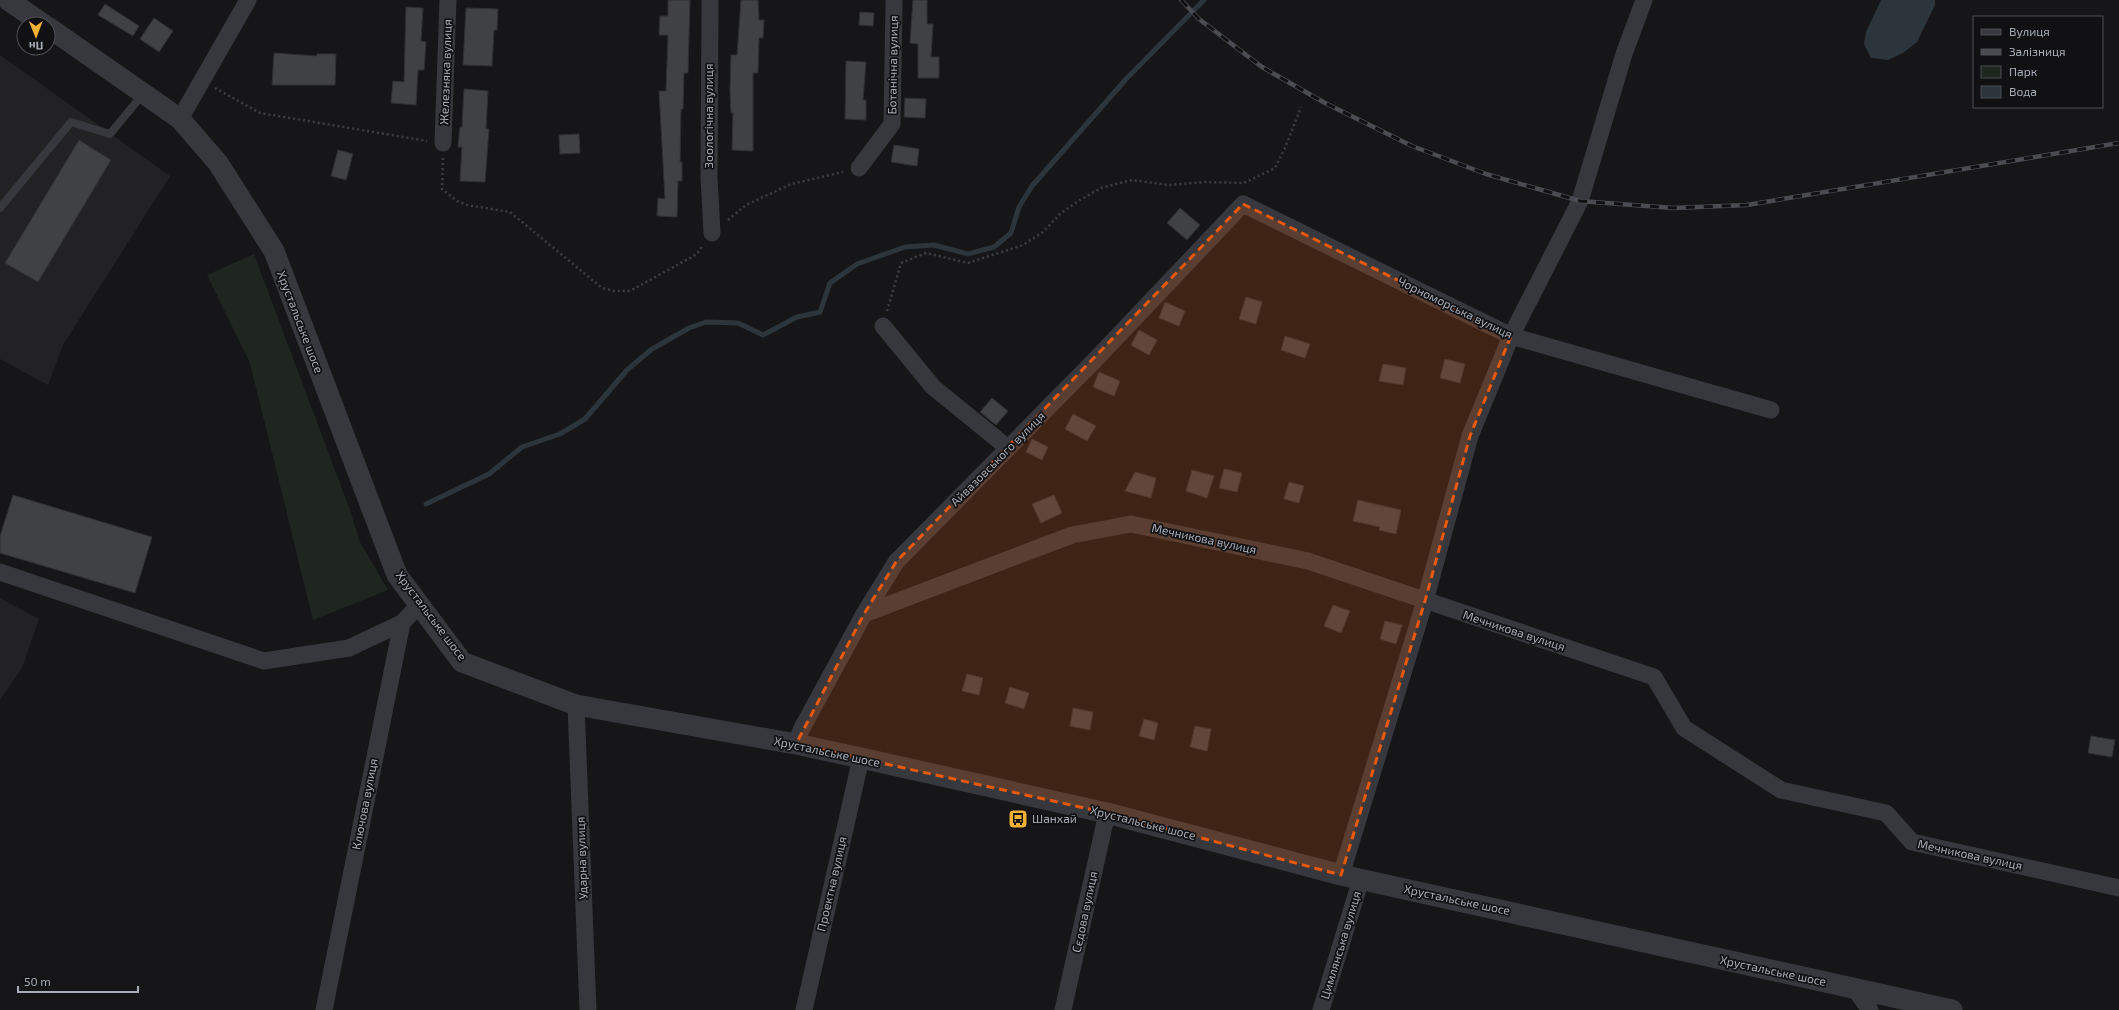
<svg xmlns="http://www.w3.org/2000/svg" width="2119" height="1010" font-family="'Exo 2',sans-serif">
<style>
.built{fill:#222225}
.green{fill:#1e261f}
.water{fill:#2c353c}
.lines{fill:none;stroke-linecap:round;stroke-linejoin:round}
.stream{stroke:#2c353c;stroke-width:5}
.building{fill:#404145;stroke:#303034}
.path{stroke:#3d3f44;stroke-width:2.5;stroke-dasharray:2 3;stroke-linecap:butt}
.service{stroke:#37383d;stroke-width:8}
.minor{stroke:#37383d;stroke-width:17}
.tertiary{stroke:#37383d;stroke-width:21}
.rail-casing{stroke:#4a4c52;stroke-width:4.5}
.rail{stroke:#111113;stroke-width:3;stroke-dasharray:9;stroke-linecap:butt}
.marked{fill:#e8590c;fill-opacity:0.2;stroke:#e8590c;stroke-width:3;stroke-dasharray:8 5;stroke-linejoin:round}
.labels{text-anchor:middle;stroke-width:3.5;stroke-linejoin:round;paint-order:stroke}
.street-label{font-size:12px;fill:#a8adb8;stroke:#111113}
.poi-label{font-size:12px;fill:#a8adb8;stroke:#111113;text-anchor:start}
</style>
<rect width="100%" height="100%" fill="#161618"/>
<!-- built -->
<path class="built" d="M0,55L170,176L63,345L48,385L0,359Z
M0,598L39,619L22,668L0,700Z"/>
<!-- green -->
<path class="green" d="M254,254L350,510L360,542L388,590L313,620L250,363L207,275Z"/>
<!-- water -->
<path class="water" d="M1881,0H1935V5L1917,42L1903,53L1888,60L1871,58L1864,44L1866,32Z"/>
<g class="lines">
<!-- stream -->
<path class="stream" d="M426,504L489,474L522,447L560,434L585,419L627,370L652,349L689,328L706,322L738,323L763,335L797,317L820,312L830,283L857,264L905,247L934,245L968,254L994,247L1011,233L1019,207L1032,186L1127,78L1204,0"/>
</g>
<!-- building -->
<path class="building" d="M668,0H690L688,73H684L683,109H681L680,162H682V181H678L677,217L657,216L658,198L665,199L659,91H666L668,35H659L660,16H668Z
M741,0H758L759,20H764L763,38H759L758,73H753V151L732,150L733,113H731L730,91L731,55H737Z
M913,0H927V24H933L931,57H939V78H918V44L910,43Z
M105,4L139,26L133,36L98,15Z
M406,7L423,8L421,41L426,42L424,70H418L416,105L391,103L393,81L404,82Z
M466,8L498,9L497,30H494L492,66L463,65Z
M860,12L874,13L873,26L859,25Z
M154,18L173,31L159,52L140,39Z
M274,53L317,56V54H336L335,85H272Z
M846,61L866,62L863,100H866V120L845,119Z
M464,89L488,91L486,129H489L485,182L460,181L462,147H458L460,127H462Z
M905,98L926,99L925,118L904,117Z
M579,134L580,153L560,154L559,135Z
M79,140L111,160L38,282L5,263Z
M894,145L919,149L917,166L891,162Z
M338,150L353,154L346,180L331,176Z
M1180,208L1200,225L1187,240L1167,223Z
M1246,297L1262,302L1256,324L1239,319Z
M1165,302L1185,311L1179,326L1159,318Z
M1139,330L1157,340L1149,355L1131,345Z
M1285,336L1310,344L1305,358L1281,350Z
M1445,359L1465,364L1460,383L1440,378Z
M1383,364L1406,368L1403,385L1379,381Z
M1099,372L1120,381L1114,396L1093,387Z
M992,398L1008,411L996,425L980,412Z
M1073,414L1096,426L1087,441L1065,429Z
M1032,439L1048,447L1042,460L1026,452Z
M1224,469L1242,473L1237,492L1219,488Z
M1192,470L1214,476L1207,498L1186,491Z
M1135,472L1156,478L1151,498L1125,491Z
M1289,482L1304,486L1299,503L1284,499Z
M13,495L152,537L135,593L0,553V536Z
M1054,495L1062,513L1041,523L1032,504Z
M1358,500L1401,510L1396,534L1379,530L1380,527L1353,521Z
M1333,605L1350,611L1341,633L1324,626Z
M1385,621L1402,625L1396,644L1380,639Z
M967,674L983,678L979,695L962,691Z
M1010,687L1029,693L1024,709L1005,703Z
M1073,708L1093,712L1090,730L1070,726Z
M1144,719L1158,723L1154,740L1139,736Z
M1195,726L1211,729L1207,751L1190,747Z
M2091,736L2115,740L2112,757L2088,753Z"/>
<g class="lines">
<!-- path -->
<path class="path" d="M215,88L260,113L427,141
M443,158L442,189L457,201L467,205L510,212L602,288L615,291H630L697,254L703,245
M728,220L746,205L791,184L843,172
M887,311L901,263L926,253L968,263L1023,245L1043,232L1061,213L1080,200L1101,188L1132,180L1169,185L1205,182L1244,183L1275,168L1285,148L1301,107"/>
<!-- service -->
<path class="service" d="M0,208L71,122L110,134L143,94"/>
<!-- minor -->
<path class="minor" d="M710,0L709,177L712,233
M180,119L248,0
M443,143L448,0
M859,168L892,124L894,0
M883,326L933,387L1008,448
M0,572L264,661L349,648L402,623
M864,614L1072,535L1131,524L1308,561L1654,677L1684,728L1781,790L1886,813L1912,842L2119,888
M576,705L588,1010
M796,744L801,730L864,614L896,562L1094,361L1243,204L1511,336L1771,410
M1341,875L1425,601L1470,436L1511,336L1580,201L1624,54L1644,0
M1854,988L1870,1010
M324,1010L402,623L419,605
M804,1010L861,758
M1063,1010L1107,813
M1321,1010L1361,879"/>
<!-- tertiary -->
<path class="tertiary" d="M8,0L43,24
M48,27L180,119L218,163L274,251L397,575L462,662L576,705L796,744L861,758L1107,813L1341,875L1952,1010"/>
<!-- rail casing -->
<g class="rail-casing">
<path id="rail" d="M1181,0L1199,19L1262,67L1325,103L1412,146L1486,174L1580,201L1673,208L1747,205L2119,143"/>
</g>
<!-- rail -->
<use href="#rail" class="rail"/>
</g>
<!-- marked area -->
<path class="marked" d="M1243,204L1511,336L1470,436L1425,601L1341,875L1107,813L796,744L864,614L896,562Z"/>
<!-- icons -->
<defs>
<g id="bus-square" transform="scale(1)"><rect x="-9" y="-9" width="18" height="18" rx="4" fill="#f2b134" stroke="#111113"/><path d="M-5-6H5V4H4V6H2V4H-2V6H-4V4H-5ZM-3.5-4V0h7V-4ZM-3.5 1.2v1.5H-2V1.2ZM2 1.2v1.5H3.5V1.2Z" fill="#111"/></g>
</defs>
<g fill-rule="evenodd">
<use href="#bus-square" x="1018" y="819"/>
</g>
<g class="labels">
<!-- street labels -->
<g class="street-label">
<text transform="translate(893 65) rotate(-89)" y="4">Ботанічна вулиця</text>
<text transform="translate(446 72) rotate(-88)" y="4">Железняка вулиця</text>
<text transform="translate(709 116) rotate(-90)" y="4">Зоологічна вулиця</text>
<text transform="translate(1455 308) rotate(26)" y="4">Чорноморська вулиця</text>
<text transform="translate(300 322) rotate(69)" y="4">Хрустальське шосе</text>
<text transform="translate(998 459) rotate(-45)" y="4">Айвазовського вулиця</text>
<text transform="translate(1204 539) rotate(12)" y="4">Мечникова вулиця</text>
<text transform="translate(431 616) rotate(53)" y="4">Хрустальське шосе</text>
<text transform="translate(1514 631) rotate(18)" y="4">Мечникова вулиця</text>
<text transform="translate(827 752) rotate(12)" y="4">Хрустальське шосе</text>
<text transform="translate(365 804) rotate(-79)" y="4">Ключова вулиця</text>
<text transform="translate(1143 823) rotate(14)" y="4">Хрустальське шосе</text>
<text transform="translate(1970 855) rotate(12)" y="4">Мечникова вулиця</text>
<text transform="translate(582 858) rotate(-92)" y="4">Ударна вулиця</text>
<text transform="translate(832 884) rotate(-77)" y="4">Проектна вулиця</text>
<text transform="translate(1457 900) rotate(12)" y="4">Хрустальське шосе</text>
<text transform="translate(1085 912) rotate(-78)" y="4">Сєдова вулиця</text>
<text transform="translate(1341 945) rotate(-73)" y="4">Цимлянська вулиця</text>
<text transform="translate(1773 971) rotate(12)" y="4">Хрустальське шосе</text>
</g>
<!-- poi labels -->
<g class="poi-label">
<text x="1032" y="823">Шанхай</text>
</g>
</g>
<!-- legend -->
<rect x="1973" y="16" width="130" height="92" fill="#111113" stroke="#4d4f55"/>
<rect x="1981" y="29" width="20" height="6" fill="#37383d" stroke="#4d4f55"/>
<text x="2009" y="36" font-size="12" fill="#a8adb8">Вулиця</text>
<rect x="1981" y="49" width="20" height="6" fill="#4a4c52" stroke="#4d4f55"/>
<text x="2009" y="56" font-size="12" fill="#a8adb8">Залізниця</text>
<rect x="1981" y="66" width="20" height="12" fill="#1e261f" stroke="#4d4f55"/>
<text x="2009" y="76" font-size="12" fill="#a8adb8">Парк</text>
<rect x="1981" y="86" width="20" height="12" fill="#2c353c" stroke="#4d4f55"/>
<text x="2009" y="96" font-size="12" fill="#a8adb8">Вода</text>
<!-- north arrow -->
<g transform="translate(36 36) rotate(179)"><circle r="19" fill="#111113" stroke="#4d4f55"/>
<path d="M0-3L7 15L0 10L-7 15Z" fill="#f2b134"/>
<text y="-6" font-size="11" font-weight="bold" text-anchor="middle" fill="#a8adb8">Пн</text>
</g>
<!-- scale -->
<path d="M18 986v6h120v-6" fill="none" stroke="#a8adb8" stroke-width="2"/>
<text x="24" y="986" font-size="12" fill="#a8adb8" stroke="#111113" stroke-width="3" paint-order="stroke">50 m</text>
</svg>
